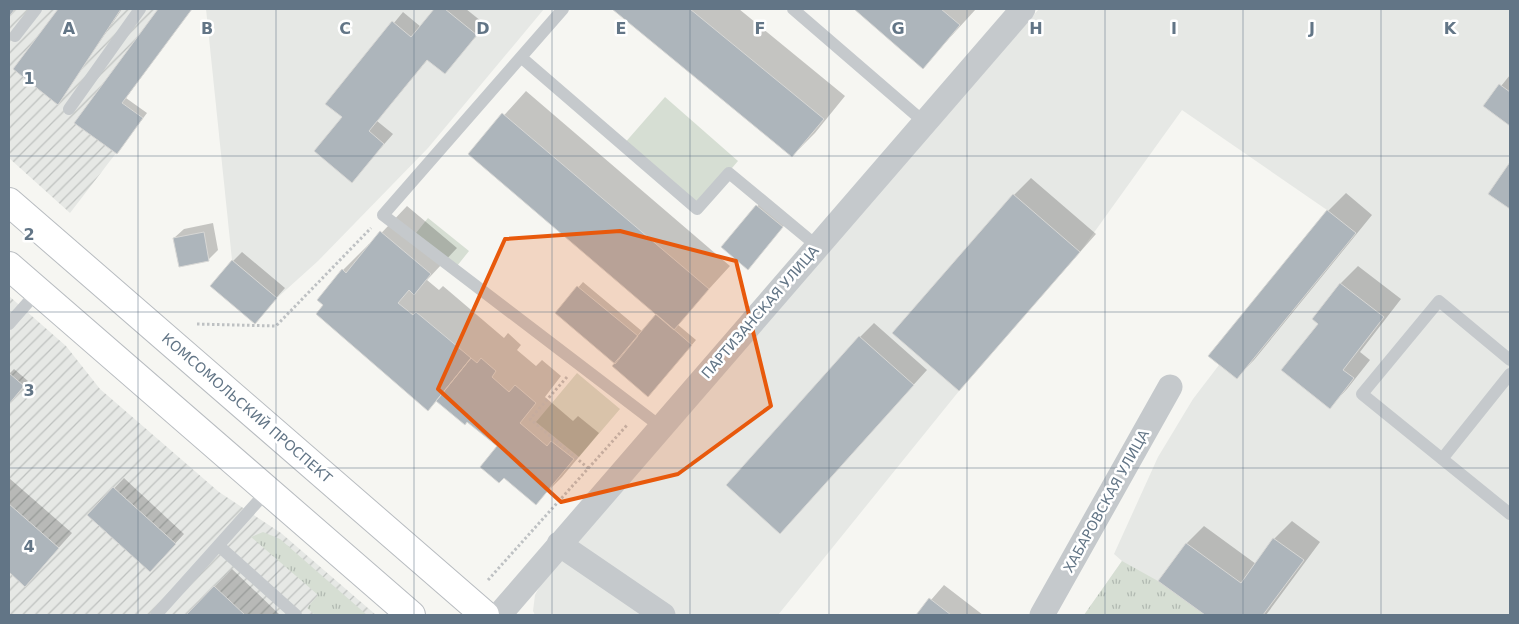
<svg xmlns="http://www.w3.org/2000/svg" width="1519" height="624" font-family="'DejaVu Sans',sans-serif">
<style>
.built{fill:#e6e8e5}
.industrial{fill:url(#industrial-furrows)}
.grass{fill:url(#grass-tufts)}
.green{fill:#d6ded3}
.shadow{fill:#0003}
.building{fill:#adb5bb;stroke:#d7d7d5}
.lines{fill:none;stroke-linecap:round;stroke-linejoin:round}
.primary-casing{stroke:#b8bcc0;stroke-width:30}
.path{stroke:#bec1c3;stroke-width:3;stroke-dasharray:2.5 2.5;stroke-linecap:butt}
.lane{stroke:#c5c9cc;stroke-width:12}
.street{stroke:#c5c9cc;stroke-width:25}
.primary{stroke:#fff;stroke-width:28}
.marked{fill:#e8590c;fill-opacity:0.2;stroke:#e8590c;stroke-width:4;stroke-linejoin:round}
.grid{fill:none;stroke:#627586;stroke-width:1;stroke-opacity:0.55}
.labels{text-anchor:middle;stroke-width:5;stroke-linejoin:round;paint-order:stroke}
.street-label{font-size:14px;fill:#627586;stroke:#fff}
.grid-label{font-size:16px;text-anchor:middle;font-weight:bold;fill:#627586;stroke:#fff;stroke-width:5;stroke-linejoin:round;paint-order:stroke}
</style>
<defs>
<pattern id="industrial-furrows" width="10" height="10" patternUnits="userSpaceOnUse" patternTransform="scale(1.25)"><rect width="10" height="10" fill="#e6e8e5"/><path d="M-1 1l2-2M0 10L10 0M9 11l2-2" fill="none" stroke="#bec1bf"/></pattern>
<pattern id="grass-tufts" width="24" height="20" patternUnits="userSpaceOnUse" patternTransform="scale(1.25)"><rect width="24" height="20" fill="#d6ded3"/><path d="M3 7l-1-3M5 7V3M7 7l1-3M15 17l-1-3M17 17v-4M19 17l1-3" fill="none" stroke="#b1b9b1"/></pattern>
</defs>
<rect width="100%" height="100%" fill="#f6f6f2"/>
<!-- built -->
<path class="built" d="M206,9H544L428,148L318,261L277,298L232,260Z
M1039,9H1510V615H1084L1122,561L1114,554L1158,457L1193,399L1219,365L1208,356L1327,210L1182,110L1080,252L959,391L778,615H535L533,611L535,595L542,582Z"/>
<!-- industrial -->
<path class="industrial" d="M9,9H192L122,103L143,118L70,213L9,158Z
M9,296L66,346L100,389L219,492L281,533L376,615H9Z"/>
<!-- grass -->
<path class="grass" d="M263,532L280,539L367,615H315L307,608L318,595L251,537Z
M1122,561L1158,581L1205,615H1084Z"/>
<!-- green -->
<path class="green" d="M665,97L738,161L697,209L623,145Z
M428,218L469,251L457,266L416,233Z
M577,373L620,409L579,457L536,422Z"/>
<!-- shadow -->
<path class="shadow" d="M59,9H122L58,103L15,69Z
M160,9H191L126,98L147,113L117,153L76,122Z
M435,9H466L486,25L445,72L428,59L377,121L393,134L352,181L344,117L327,104L403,12L421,27Z
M614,9H739L845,96L815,133L792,156Z
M856,9H976L923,67Z
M1510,75V124L1485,106Z
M526,91L730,266L677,324L696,340L653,391L556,313L583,282L643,332L658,314L469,154Z
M1031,178L1096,234L959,389L1014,195Z
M1346,193L1372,215L1254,360L1237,377L1210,356L1328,211Z
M762,201L787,222L752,264L722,247Z
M407,206L457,248L427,280L439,290L443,286L504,338L508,333L521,345L517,350L536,366L542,360L561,376L545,397L573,421L578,416L599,433L562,477L536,503L499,446L343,270L369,244L370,245Z
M213,223L218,250L209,259L180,266L174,238L184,229Z
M242,252L285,288L255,322L233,261Z
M1358,266L1401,299L1360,352L1370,360L1347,389L1330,407L1319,324L1313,319L1341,283Z
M874,323L927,370L780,532L860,337Z
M14,369L28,381L9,402V374Z
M9,478L72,533L25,585L9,571Z
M124,478L184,534L159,561L89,515Z
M1292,521L1320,542L1266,615H1207L1160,581L1187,543L1204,526L1256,564L1274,539Z
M232,569L280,615H187Z
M944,585L983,615H918Z"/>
<!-- building -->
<path class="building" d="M9,9H15L9,17Z
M58,9H121L58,105L13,69Z
M158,9H192L122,103L143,118L117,154L74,123Z
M434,9H445L477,35L445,74L427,60L369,131L384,144L352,183L314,151L342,117L325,104L392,21L411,37Z
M612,9H690L824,119L792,157Z
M854,9H941L960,25L923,69Z
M1499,84L1510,92V126L1483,106Z
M502,113L709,289L674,330L468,154Z
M1510,162V209L1488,194Z
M1013,194L1080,252L959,391L892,333Z
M756,205L783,227L748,270L721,247Z
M1327,210L1356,233L1237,379L1208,356Z
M380,231L431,274L414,295L409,290L398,303L413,315L416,312L471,358L428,411L316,314L323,305L317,300L342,269L346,273Z
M204,232L209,261L179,267L173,238Z
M232,260L277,298L255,324L210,286Z
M1340,283L1384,317L1343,370L1354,378L1330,409L1281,370L1318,324L1312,319Z
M577,286L638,336L615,364L555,313Z
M656,314L692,345L648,397L612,366Z
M859,336L914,385L780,534L726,485Z
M471,358L477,363L481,358L496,371L492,377L509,392L515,385L536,403L520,423L547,446L551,441L574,459L536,505L504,478L499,483L480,467L497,446L467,422L465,425L436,401Z
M9,373L24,386L9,404Z
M113,487L176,544L150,572L87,515Z
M9,504L59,548L25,587L9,572Z
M1273,538L1304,560L1263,615H1205L1158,581L1186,543L1241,583Z
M214,586L245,615H186Z
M929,598L951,615H916Z"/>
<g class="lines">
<!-- primary casing -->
<g class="primary-casing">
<path id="primary" d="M9,202L485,615
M9,266L411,615"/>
</g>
<!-- path -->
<path class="path" d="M197,324L276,326L371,228
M567,377L530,419L588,468
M488,580L628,424"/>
<!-- lane -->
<path class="lane" d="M563,9L383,215L661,427
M793,9L924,122
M15,36L36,9
M522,58L697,209L729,173L817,246
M69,109L140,9
M9,324L38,291
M1510,360L1439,301L1362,394L1510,514
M1442,459L1510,374
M219,546L296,615
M156,615L268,490"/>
<!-- street -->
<path class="street" d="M559,544L663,615
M499,615L1023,9
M1042,615L1170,387"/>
<!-- primary -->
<use href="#primary" class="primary"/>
</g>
<!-- marked area -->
<path class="marked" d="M620,231L736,261L771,406L678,474L561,502L438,389L505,239Z"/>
<!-- grid -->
<path class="grid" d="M138,9V615M276,9V615M414,9V615M552,9V615M690,9V615M829,9V615M967,9V615M1105,9V615M1243,9V615M1381,9V615M9,156H1510M9,312H1510M9,468H1510"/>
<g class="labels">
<!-- street labels -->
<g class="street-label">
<text transform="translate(760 312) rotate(-49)" y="5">ПАРТИЗАНСКАЯ УЛИЦА</text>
<text transform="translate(247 408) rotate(41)" y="5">КОМСОМОЛЬСКИЙ ПРОСПЕКТ</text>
<text transform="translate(1106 501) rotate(-61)" y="5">ХАБАРОВСКАЯ УЛИЦА</text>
</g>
</g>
<g class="grid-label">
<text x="69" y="34">A</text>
<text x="207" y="34">B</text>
<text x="345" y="34">C</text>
<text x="483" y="34">D</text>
<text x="621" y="34">E</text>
<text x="760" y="34">F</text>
<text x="898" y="34">G</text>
<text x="1036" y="34">H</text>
<text x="1174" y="34">I</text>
<text x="1312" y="34">J</text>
<text x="1450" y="34">K</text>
<text x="29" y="84">1</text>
<text x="29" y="240">2</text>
<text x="29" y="396">3</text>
<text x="29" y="552">4</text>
</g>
<!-- border -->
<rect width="1519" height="624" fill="none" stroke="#627586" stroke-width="20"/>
</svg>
